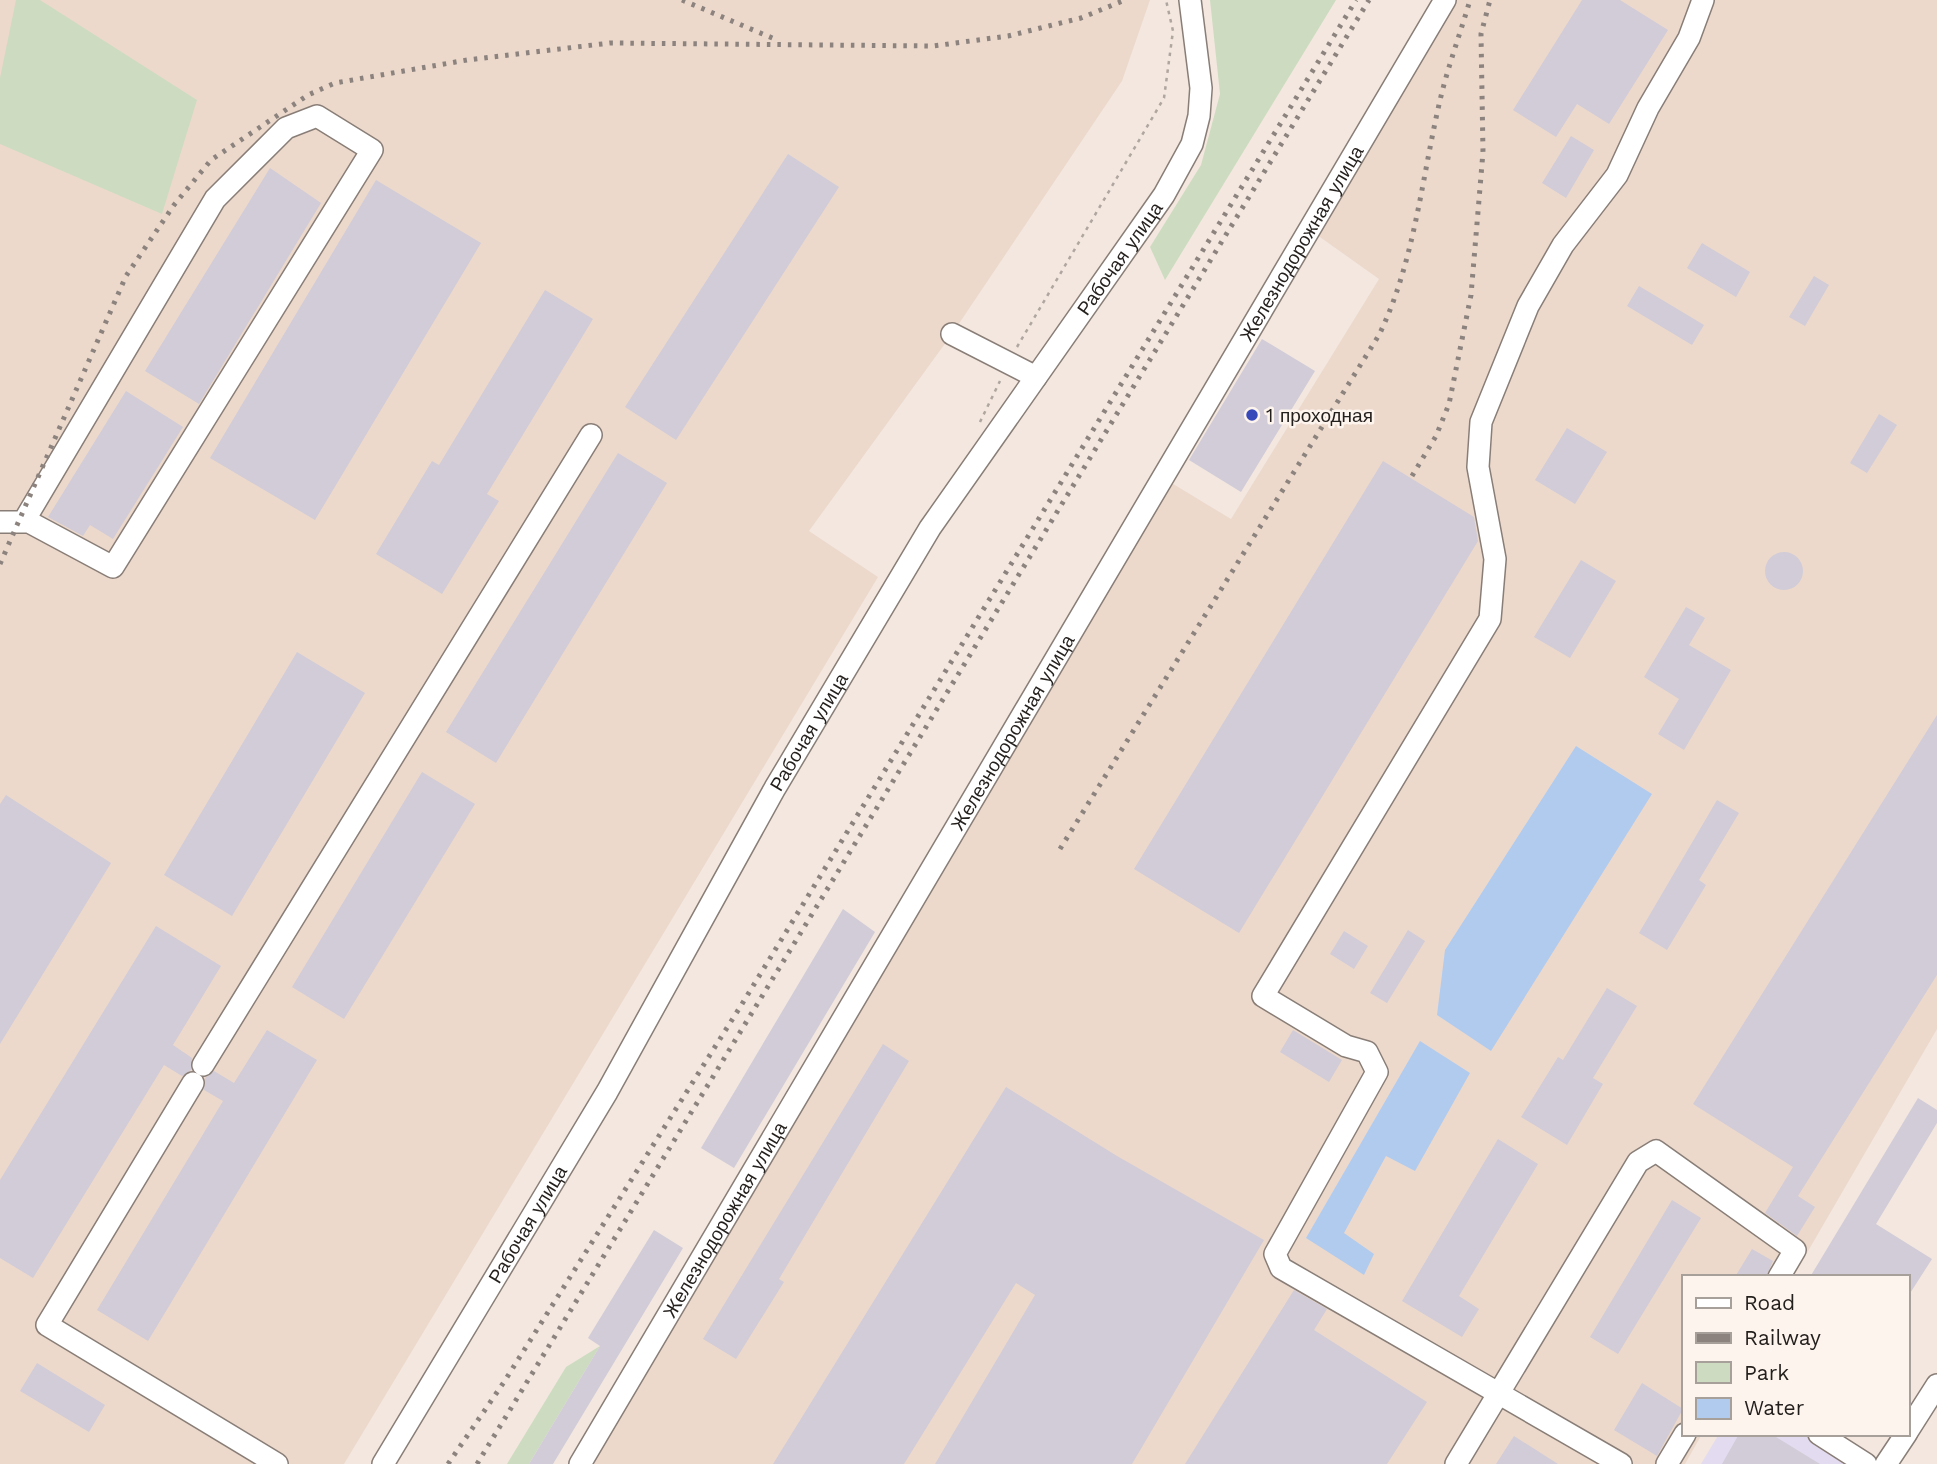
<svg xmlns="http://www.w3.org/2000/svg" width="1937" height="1464" font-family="'Work Sans',sans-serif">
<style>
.commercial{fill:#e3dbf0}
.built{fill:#ecd9cc}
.green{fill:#cddcc0}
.water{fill:#b1cbef}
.building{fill:#d1ccd7}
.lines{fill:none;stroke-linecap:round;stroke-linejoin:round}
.minor-casing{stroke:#897e77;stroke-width:24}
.path{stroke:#b0a6a0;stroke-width:2.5;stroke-dasharray:3.5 5;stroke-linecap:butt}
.minor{stroke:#fff;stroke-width:21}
.rail{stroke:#8c837e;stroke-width:5;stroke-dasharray:3.5 7;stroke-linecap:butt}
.poi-dot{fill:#3748bb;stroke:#fef4ee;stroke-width:2.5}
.labels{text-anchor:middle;stroke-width:5;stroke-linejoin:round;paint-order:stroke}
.street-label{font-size:19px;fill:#231f1c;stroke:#fef4ee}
.poi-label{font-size:19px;fill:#231f1c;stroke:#fef4ee;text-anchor:start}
</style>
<rect width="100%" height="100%" fill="#f3e7df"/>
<!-- commercial -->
<path class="commercial" d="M1719,1434H1832L1866,1464H1701Z"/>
<!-- built -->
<path class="built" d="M0,0H1150L1122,81L952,334L809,531L878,577L344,1464H0Z
M1446,0H1937V1029L1793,1277H1683V1434H1702L1685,1464H591L1160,476L1231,519L1379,279L1310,230Z"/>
<!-- green -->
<path class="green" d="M16,0H40L197,100L162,214L0,144V78Z
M1210,0H1336L1165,280L1150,247L1201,165L1220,94Z
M600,1346L529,1464H507L566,1367Z"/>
<!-- water -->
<path class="water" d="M1576,746L1652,794L1491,1051L1437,1015L1445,950Z
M1420,1041L1470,1073L1415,1171L1386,1156L1344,1233L1374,1254L1364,1275L1306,1238Z"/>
<!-- building -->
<path class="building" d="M1582,0H1620L1668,30L1609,124L1577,104L1556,137L1513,110Z
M1571,136L1594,150L1566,198L1542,183Z
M788,154L839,187L676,440L625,407Z
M270,168L321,203L199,404L145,371Z
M376,180L481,243L315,520L210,458Z
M1702,243L1750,272L1736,297L1687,268Z
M1814,276L1829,285L1805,326L1789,317Z
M1639,286L1704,325L1692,345L1627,306Z
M545,290L593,319L487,494L499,501L442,594L376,554L432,461L439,465Z
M1262,339L1315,371L1241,492L1189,460Z
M126,391L183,427L113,539L90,525L83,536L48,517Z
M1879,414L1897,425L1867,473L1850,463Z
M1567,428L1607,452L1575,504L1535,480Z
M618,453L667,483L496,763L446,732Z
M1383,461L1474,517L1478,541L1239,933L1134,869Z
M1765 571a19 19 0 1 1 38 0a19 19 0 1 1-38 0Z
M1581,560L1616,581L1570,658L1534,637Z
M1686,607L1705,618L1689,645L1731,670L1684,750L1658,734L1679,699L1644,677Z
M297,652L365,693L232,916L164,875Z
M1937,715V975L1798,1196L1815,1207L1797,1236L1765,1213L1793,1167L1693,1104Z
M422,772L475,804L344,1019L292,987Z
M6,795L111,863L0,1044V804Z
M1717,800L1739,813L1699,880L1706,885L1667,950L1639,933Z
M843,909L875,932L734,1168L701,1148Z
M156,926L221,966L173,1045L192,1058L191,1070L182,1076L164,1065L33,1278L0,1258V1180Z
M1408,930L1425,941L1387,1003L1370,993Z
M1344,931L1368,946L1354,969L1330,954Z
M1607,988L1637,1006L1593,1078L1603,1084L1567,1145L1521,1117L1558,1057L1563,1060Z
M267,1030L317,1060L148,1341L97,1310L223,1101L204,1090L205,1078L214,1071L234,1083Z
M1293,1030L1342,1060L1329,1082L1280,1052Z
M883,1044L909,1061L779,1279L784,1282L736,1359L703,1339Z
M1006,1087L1117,1156L1264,1240L1132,1464H935L1035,1295L1016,1283L904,1464H773Z
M1918,1098L1937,1110V1123L1876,1224L1932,1259L1907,1298V1277H1810Z
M1498,1139L1538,1164L1459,1296L1479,1309L1462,1337L1402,1301Z
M1672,1200L1701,1218L1618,1354L1590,1337Z
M654,1230L683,1248L553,1464H529L600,1346L588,1338Z
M1752,1249L1773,1261L1766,1277H1735Z
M1294,1290L1327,1309L1314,1330L1427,1402L1387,1464H1185Z
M37,1363L105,1405L89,1432L20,1391Z
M1642,1383L1683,1409L1657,1456L1614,1430Z
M1739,1434H1771L1820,1464H1722Z
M1514,1436L1558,1464H1496Z"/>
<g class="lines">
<!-- minor casing -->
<g class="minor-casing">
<g id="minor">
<path d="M952,334L1036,377"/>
<path d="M0,522H29L113,567L372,150L317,116L286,128L215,199L24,521"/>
<path d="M203,1065L591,435"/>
<path d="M193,1083L47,1325L277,1464"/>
<path d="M1907,1432L1937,1385"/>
<path d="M1819,1434L1866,1464"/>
<path id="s1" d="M383,1464L607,1092L775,788L930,528L1164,195L1192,144L1199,116L1201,88L1190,0"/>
<path id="s2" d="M580,1464L1445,0"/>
<path d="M1456,1464L1638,1162L1656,1151L1795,1250L1779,1277"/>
<path d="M1621,1464L1281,1268L1275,1254L1377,1072L1367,1052L1346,1046L1263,996L1490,619L1495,559L1478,467L1481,422L1528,306L1563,245L1617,175L1648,108L1689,38L1703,0"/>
<path d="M1667,1464L1685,1434"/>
<path d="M1886,1464L1906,1434"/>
</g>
</g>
<!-- path -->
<path class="path" d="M1017,347L1164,98L1173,31L1166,0
M980,422L1000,381"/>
<!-- minor -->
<use href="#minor" class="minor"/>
<!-- rail -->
<path class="rail" d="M682,0L777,40
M1412,476L1436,436L1449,404L1471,295L1483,152L1481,34L1490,0
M0,564L126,276L174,205L211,160L308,95L335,83L467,60L610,43L933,46L1008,36L1081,18L1125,0
M1060,849L1379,335C1416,259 1422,173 1442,92C1450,61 1461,31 1470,0
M448,1464L504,1382L742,1004L1356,0
M477,1464L1369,0"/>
</g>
<!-- markers -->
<circle class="poi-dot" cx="1252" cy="415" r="7"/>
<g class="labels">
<!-- street labels -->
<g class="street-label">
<text dy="7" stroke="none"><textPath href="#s2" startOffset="1418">Железнодорожная улица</textPath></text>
<text dy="7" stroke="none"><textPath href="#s1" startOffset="1414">Рабочая улица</textPath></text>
<text dy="7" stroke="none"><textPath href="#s1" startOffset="847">Рабочая улица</textPath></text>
<text dy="7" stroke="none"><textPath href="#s2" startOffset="850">Железнодорожная улица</textPath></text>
<text dy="7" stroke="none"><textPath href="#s2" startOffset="284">Железнодорожная улица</textPath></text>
<text dy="7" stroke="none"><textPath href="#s1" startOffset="280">Рабочая улица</textPath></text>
</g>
<!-- poi labels -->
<g class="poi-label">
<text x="1266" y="422">1 проходная</text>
</g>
</g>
<!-- legend -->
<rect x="1682" y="1275" width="228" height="161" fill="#fef4ee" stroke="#a69f9a" stroke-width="2"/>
<rect x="1696" y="1298" width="35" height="10" fill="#ffffff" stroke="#a69f9a" stroke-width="2"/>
<text x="1744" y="1310" font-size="21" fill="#231f1c">Road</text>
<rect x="1696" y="1333" width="35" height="10" fill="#8c837e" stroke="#a69f9a" stroke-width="2"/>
<text x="1744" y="1345" font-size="21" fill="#231f1c">Railway</text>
<rect x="1696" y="1362" width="35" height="21" fill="#cddcc0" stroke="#a69f9a" stroke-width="2"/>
<text x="1744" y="1380" font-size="21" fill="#231f1c">Park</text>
<rect x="1696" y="1398" width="35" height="21" fill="#b1cbef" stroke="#a69f9a" stroke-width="2"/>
<text x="1744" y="1415" font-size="21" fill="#231f1c">Water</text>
</svg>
